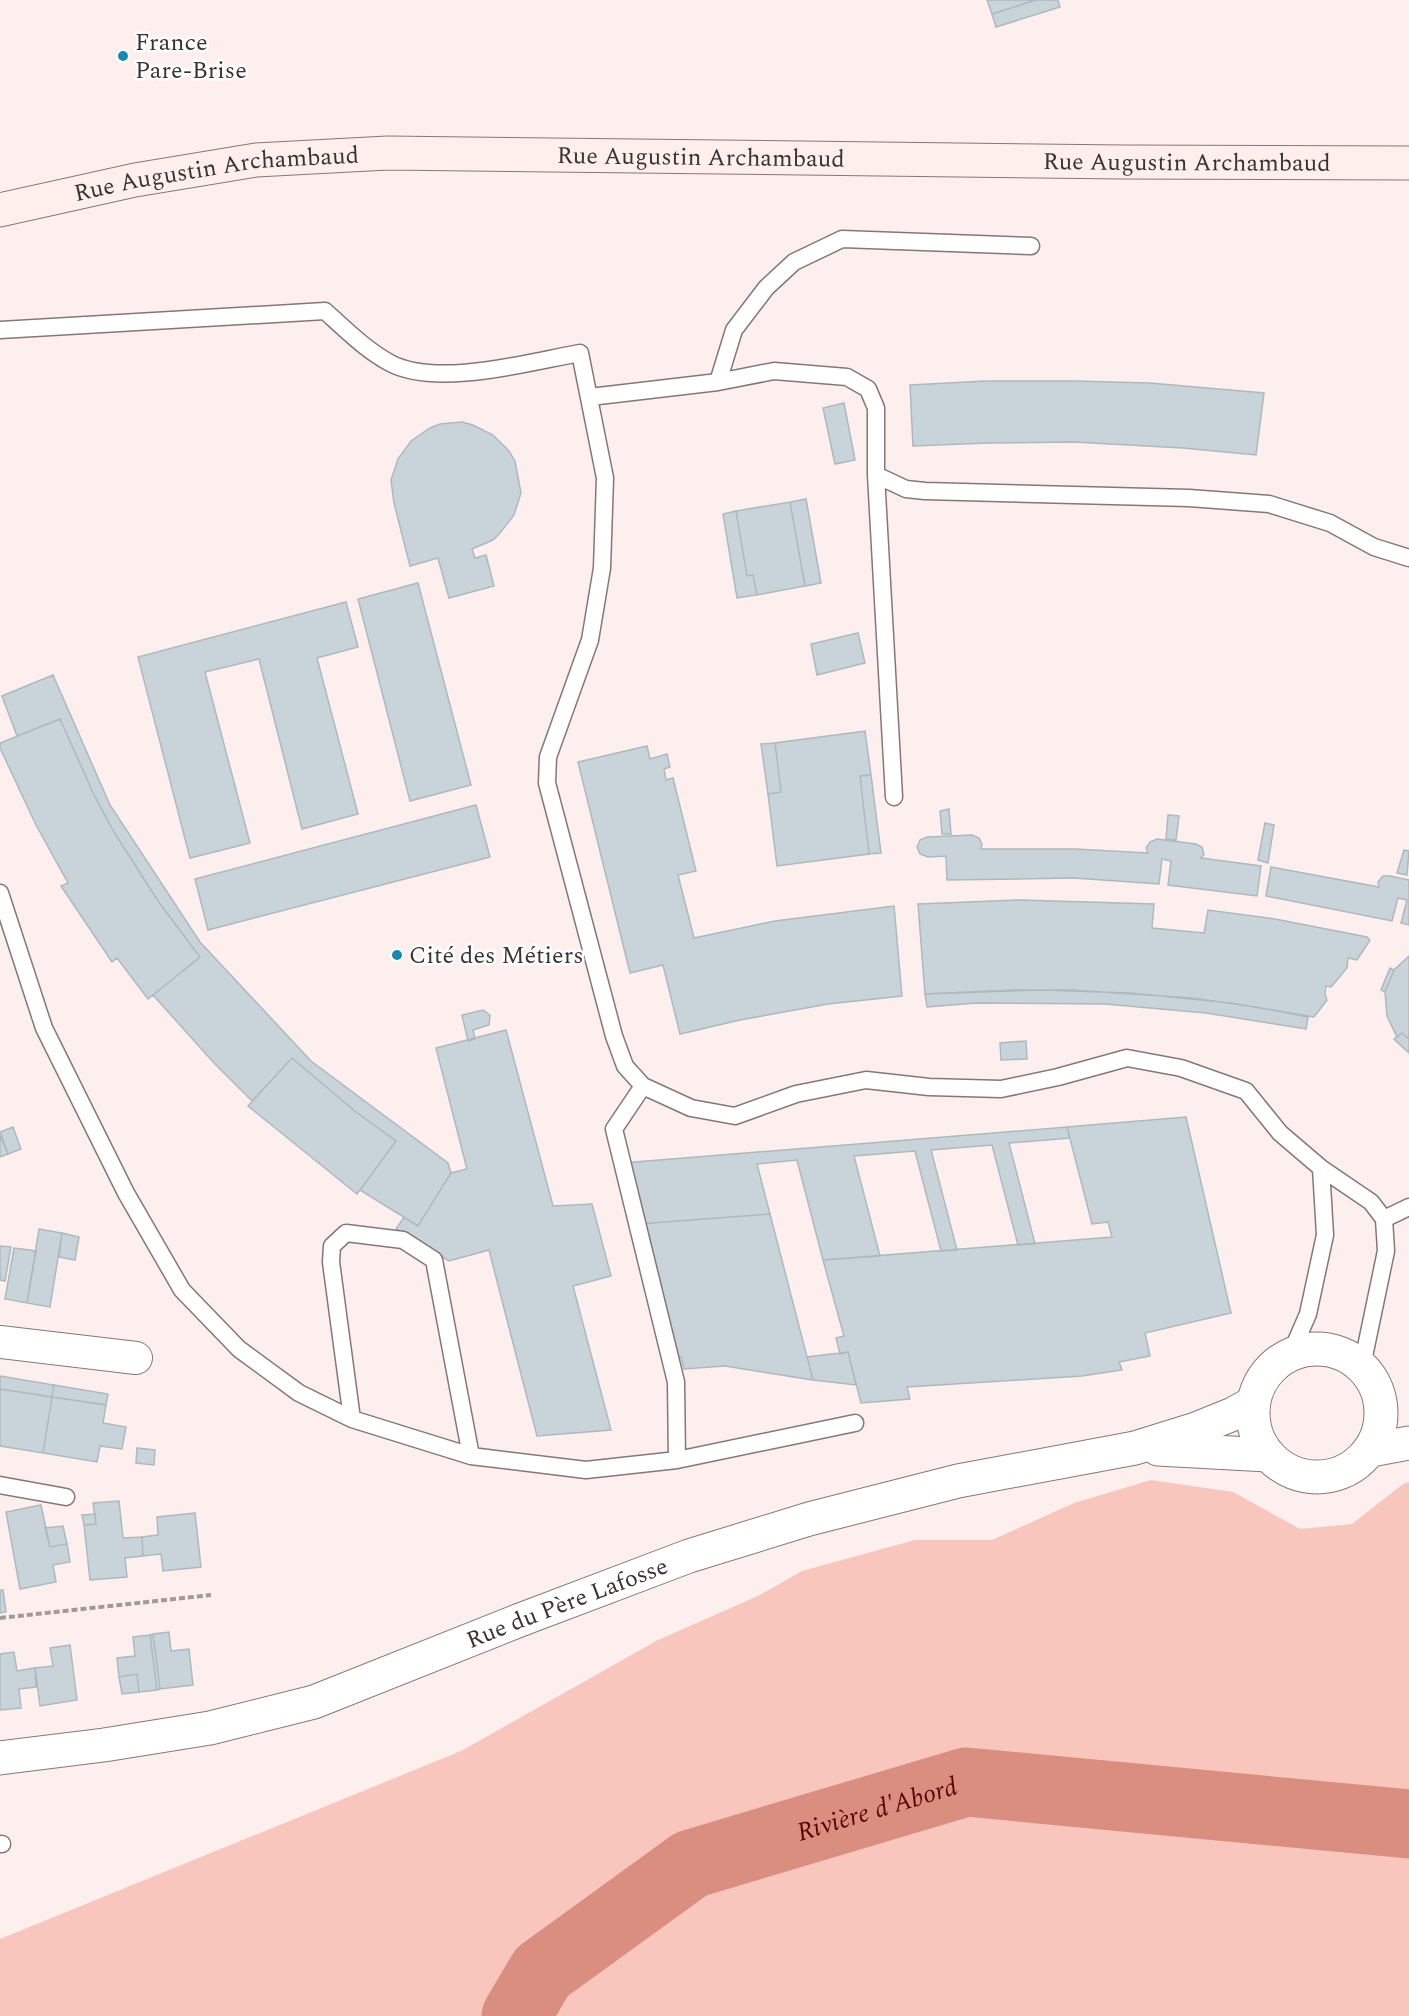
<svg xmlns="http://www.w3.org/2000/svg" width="1409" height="2016" font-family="Spectral,serif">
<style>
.green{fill:#f8c6bc}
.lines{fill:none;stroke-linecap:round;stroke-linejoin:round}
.river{stroke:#d98e80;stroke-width:69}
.building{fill:#c9d4da;stroke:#adb9be;stroke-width:1.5}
.service-casing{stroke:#847876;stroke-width:19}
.minor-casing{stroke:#847876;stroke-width:34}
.tertiary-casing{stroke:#847876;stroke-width:35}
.secondary-casing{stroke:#847876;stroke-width:35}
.path{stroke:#a39a98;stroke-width:4;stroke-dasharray:6 3;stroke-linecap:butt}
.service{stroke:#fff;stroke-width:16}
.minor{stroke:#fff;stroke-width:32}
.tertiary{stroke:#fff;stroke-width:33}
.secondary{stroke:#feefec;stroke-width:33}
.poi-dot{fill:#1b89af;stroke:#fff;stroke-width:2}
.labels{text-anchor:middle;stroke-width:5;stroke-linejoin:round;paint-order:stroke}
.poi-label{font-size:24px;fill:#393433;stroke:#fff;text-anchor:start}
.street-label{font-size:24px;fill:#393433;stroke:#fff}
.water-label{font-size:26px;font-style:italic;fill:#5f0300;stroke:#fff}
</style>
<rect width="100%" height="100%" fill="#fcefed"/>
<!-- green -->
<path class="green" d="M1151,1480L1233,1492L1300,1529L1352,1524L1403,1484L1409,1482V2016H0V1939L461,1751L658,1640L760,1595L802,1571L915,1540H992L1074,1503Z"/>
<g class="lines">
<!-- river -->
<path class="river" id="s1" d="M516,2016L542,1972L691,1864L966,1782L1409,1824"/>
</g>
<!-- building -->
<path class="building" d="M987,0H1036L992,14Z
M1036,0H1058L1060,7L996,27L992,14Z
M986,381H1075L1150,383L1264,393L1256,455L1183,448L1074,442L988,443L913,446L910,385Z
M844,403L855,460L835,464L823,408Z
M462,422L473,425L493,435L509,451L515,461L521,493L514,515L500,533L493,540L472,549L475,558L486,555L494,586L449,598L438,558L410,566L394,503L391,480L398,459L411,441L430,428L440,424Z
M806,499L821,583L805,586L790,502Z
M790,502L805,586L757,595L753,575L747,576L736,511Z
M736,511L747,576L753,575L757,595L737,598L723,514Z
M418,583L471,785L410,801L358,599Z
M346,602L358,647L317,658L358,814L302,829L259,659L205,672L250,843L190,858L138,657Z
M858,633L865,663L817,675L811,644Z
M53,675L110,805L200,942L311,1061L448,1163L451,1173L418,1226L360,1190L396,1141L356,1112L292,1058L252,1101L214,1063L153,995L200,957L158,901L114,832L94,795L60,719L17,736L2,696Z
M60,719L94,795L114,832L158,901L200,957L148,999L117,958L112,962L61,886L68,883L36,825L0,748V743Z
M865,731L871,775L860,776L869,854L777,866L768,794L781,792L775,743Z
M775,743L781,792L768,794L761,744Z
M647,746L650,759L667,754L670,767L664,769L666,780L673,778L696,871L678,875L694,938L775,921L894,906L902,996L828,1004L740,1020L680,1034L663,965L630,973L578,762Z
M871,775L881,853L869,854L860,776Z
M476,805L490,857L208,930L195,879Z
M949,809L951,834H942L940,811Z
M1168,815L1179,816L1176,840L1166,839Z
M1265,823L1274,825L1268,863L1258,860Z
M972,835L979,838L982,844L981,849H1075L1148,853L1146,848L1150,842L1157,839L1196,844L1202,847L1204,854L1201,858L1261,866L1257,896L1168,885L1171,861L1162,859L1159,884L1074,878L947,880L946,856L928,857L920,854L917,847L920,840L927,837Z
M1404,850L1409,851L1407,875L1397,873Z
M1271,867L1379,887L1378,882L1383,876H1390L1409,880V925L1401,923L1407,900L1398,898L1392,921L1266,896Z
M1020,900L1154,904L1152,928L1204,933L1208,910L1275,919L1367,937L1370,940L1357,960L1348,958L1347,968L1331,987L1326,986L1325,994L1327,1000L1314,1017L1231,1003L1130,993L1041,990L925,994L918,904Z
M1409,956V1039L1402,1033L1397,1037L1387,1016L1385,992L1394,970Z
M1390,968L1394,970L1385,992L1381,990Z
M1072,990L1192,998L1256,1007L1308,1017L1306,1029L1206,1013L1105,1004L977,1003L927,1007L925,994L1012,990Z
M483,1010L490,1015L489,1025L473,1030L475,1039L468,1041L462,1015Z
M506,1030L553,1206L592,1204L611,1276L573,1286L611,1430L537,1436L489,1250L449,1261L396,1229L404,1217L418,1226L451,1173L467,1169L436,1048Z
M1402,1033L1409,1039V1053L1394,1039Z
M1026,1041L1027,1059L1001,1060L1000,1043Z
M292,1058L356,1112L396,1141L357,1194L248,1106Z
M1186,1117L1231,1313L1145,1333L1150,1356L1119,1362L1122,1370L1082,1376L907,1387L910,1399L861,1403L848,1352L840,1354L836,1338L844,1336L823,1260L1112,1237L1108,1222L1092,1224L1067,1127Z
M13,1127L21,1149L8,1154L0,1132Z
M1067,1127L1070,1138L1009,1143L1035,1244L1018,1245L992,1145L931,1150L957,1250L941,1251L915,1151L854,1156L880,1256L823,1260L797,1160L757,1164L770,1214L639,1224L623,1163Z
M0,1136L8,1154L0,1157Z
M770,1214L813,1380L725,1366L684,1369L681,1357L674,1354L639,1224Z
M39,1229L62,1233L50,1307L27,1303Z
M62,1233L79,1237L75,1260L59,1257Z
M0,1246L11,1247L5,1281L0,1280Z
M14,1248L36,1251L27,1303L5,1299Z
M848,1352L856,1385L813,1380L807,1357Z
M0,1376L54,1385L52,1397L0,1389Z
M54,1385L108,1394L106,1405L52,1397Z
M0,1389L52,1397L43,1453L0,1446Z
M52,1397L106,1405L103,1423L126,1427L122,1449L100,1446L97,1462L43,1453Z
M137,1448L155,1450L154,1465L136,1463Z
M119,1501L123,1538L142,1537L143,1556L125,1558L127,1577L90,1580L84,1525L96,1524L93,1503Z
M41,1505L50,1547L67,1544L70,1562L53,1565L56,1582L20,1589L6,1512Z
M195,1513L201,1567L163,1571L161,1554L143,1556L142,1537L158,1535L157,1517Z
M95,1514L96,1524L84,1525L82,1515Z
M63,1526L67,1544L50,1547L45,1528Z
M0,1590H3L6,1612L0,1613Z
M169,1632L171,1651L189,1649L193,1685L160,1689L153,1634Z
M153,1634L160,1689L157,1690L150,1635Z
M150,1635L157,1690L139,1692L137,1674L119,1677L117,1658L135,1656L133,1637Z
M70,1645L77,1700L40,1706L35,1668L53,1666L50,1648Z
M14,1652L17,1671L35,1668L36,1687L19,1689L21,1708L0,1710V1654Z
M137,1674L139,1692L122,1694L119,1677Z"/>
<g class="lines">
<!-- service casing -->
<g class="service-casing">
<path id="service" d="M0,330L325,311C346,330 366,350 390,363C437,388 529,362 580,353L605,478L602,568L590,640L548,757L547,783L614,1036L625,1066L643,1086L691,1108L735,1116L796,1094L866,1080L929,1087L1001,1089L1058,1077L1127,1058L1181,1068L1246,1091L1280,1133L1321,1168L1371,1202L1384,1219L1386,1251L1362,1366
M718,382L734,330L766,288L794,262L842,239L1031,246
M590,397L718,382L774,371L847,377L868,389L876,408V475L894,797
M876,475L906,489L925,491L1189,498L1269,504L1330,523L1374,547L1409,558
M0,893L44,1028L126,1193L182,1290L239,1349L299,1393L352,1419L471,1456L586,1470L677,1460L855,1423
M643,1086L614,1129L676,1382L677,1460
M1384,1219L1409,1207
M1291,1353L1308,1314L1325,1235L1321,1168
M352,1419L331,1262L332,1246L346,1233L403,1240L434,1260L471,1456
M0,1485L66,1497
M0,1844H2"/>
</g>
<!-- minor casing -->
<g class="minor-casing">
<path id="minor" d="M0,1342L136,1358"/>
</g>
<!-- tertiary casing -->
<g class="tertiary-casing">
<g id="tertiary">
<circle cx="1317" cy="1413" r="64"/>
<path d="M1158,1449L1268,1455"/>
<path d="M1371,1450L1409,1443"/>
<path id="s2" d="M0,1758L104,1745L210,1728L314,1702L520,1620L689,1556L809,1519L958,1481L1135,1448L1196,1429L1233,1414L1253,1403"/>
</g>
</g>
<!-- secondary casing -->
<g class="secondary-casing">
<g id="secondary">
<path id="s3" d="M0,210L135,180L256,160L388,153L1123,162L1409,163"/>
</g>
</g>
<!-- path -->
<path class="path" d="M0,1618L211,1595"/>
<!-- service -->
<use href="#service" class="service"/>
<!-- minor -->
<use href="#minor" class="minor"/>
<!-- tertiary -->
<use href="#tertiary" class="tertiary"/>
<!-- secondary -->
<use href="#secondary" class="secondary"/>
</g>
<!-- markers -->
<g class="poi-dot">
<circle cx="123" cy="56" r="6"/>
<circle cx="397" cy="955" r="6"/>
</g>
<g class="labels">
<!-- poi labels -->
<g class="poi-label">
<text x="135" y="50">France<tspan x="135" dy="28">Pare-Brise</tspan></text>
<text x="409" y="963">Cité des Métiers</text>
</g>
<!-- street labels -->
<g class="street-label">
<text dy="8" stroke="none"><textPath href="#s3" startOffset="706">Rue Augustin Archambaud</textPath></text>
<text dy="8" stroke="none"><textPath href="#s3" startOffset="1192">Rue Augustin Archambaud</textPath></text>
<text dy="8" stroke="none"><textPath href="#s3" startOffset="220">Rue Augustin Archambaud</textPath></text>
<text dy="8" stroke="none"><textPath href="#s2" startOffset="591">Rue du Père Lafosse</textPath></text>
</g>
<!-- water labels -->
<g class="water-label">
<text dy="9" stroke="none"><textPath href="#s1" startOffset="429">Rivière d'Abord</textPath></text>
</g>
</g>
</svg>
